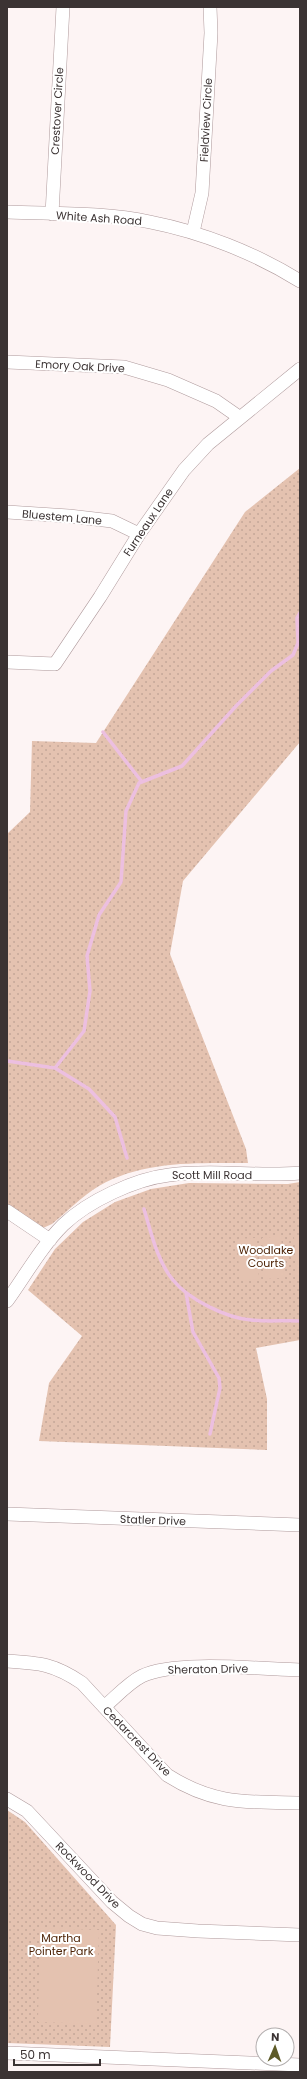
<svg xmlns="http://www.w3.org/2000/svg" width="307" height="2079" font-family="Poppins,sans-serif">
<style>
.park{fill:url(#park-dots)}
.pitch{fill:#e4c2b0}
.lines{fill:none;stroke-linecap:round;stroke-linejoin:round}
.stream{stroke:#ecbfe0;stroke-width:3.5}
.minor-casing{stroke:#af9a9c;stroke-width:14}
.minor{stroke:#fff;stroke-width:13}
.labels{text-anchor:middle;stroke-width:4;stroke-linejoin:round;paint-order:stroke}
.street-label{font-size:11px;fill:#3b3333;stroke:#fff}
.park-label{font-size:11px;fill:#4a1f01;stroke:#fff}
</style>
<defs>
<pattern id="park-dots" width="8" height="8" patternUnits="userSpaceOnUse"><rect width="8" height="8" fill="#e4c2b0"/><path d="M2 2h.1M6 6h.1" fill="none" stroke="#c4a798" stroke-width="1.8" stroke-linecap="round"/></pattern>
</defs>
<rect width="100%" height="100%" fill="#fdf4f4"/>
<!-- park -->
<path class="park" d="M300,468V742L183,881L170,954L246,1149L248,1163C199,1163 143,1160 99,1186C82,1196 67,1212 52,1224L43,1228L7,1205V834L30,812L32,741L96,743L245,512Z
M300,1182V1340L256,1348L267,1399V1450L39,1441L49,1383L82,1336L28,1290L55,1249L83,1222L115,1202L151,1189L189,1183L288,1184Z
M7,1810L25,1822L116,1925L110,2047L7,2043Z"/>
<!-- pitch -->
<path class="pitch" d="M300,1235V1276L297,1277L294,1236Z
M281,1236L284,1278L265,1279L262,1238Z
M256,1238L259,1279L240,1281L237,1239Z
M40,1928L99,1930L96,2024L38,2022Z"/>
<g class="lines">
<!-- stream -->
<path class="stream" d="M103,732L142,782
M7,1061L55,1068L84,1031L90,991L87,956L99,915L121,882L126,811L139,783L182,766L236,706L271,671L293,655L298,643L297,618L300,613
M55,1068L89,1089L115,1117L127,1158
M144,1209C151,1232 157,1261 173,1280C188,1299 226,1318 251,1320C267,1322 284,1320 300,1321
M186,1293L193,1332L219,1378L220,1388L210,1434"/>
<!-- minor casing -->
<g class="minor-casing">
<path id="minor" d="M7,212C54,214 104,212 150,222C201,232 255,253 300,281
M52,214L63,7
M193,232L202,193L211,33L210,7
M7,362L124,367L168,380L216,401L239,417
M7,512L69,516L112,521L139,534
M7,662L55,664L100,597L139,534L184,470L208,444L300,369
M7,1211L50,1240
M7,1301C25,1276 41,1247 63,1225C88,1201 135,1179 169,1175C212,1169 257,1177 300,1173
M7,1514L300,1525
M7,1661C40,1663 54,1664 82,1683L167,1775C214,1805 247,1802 300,1803
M104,1707C116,1697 128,1683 142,1676C174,1660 262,1669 300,1670
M7,1799L27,1811L112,1902L129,1916L142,1924L157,1928L198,1931L300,1935
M7,2053L300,2065"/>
</g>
<!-- minor -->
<use href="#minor" class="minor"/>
</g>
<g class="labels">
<!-- street labels -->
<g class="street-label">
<text transform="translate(57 111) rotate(-87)" y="4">Crestover Circle</text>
<text transform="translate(206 120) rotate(-87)" y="4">Fieldview Circle</text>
<text transform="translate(99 218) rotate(4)" y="4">White Ash Road</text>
<text transform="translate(80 366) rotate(3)" y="4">Emory Oak Drive</text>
<text transform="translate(62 517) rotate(5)" y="4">Bluestem Lane</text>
<text transform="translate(148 522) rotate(-56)" y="4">Furneaux Lane</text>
<text x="212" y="1179">Scott Mill Road</text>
<text transform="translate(153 1520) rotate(2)" y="4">Statler Drive</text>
<text transform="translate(208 1669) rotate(-1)" y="4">Sheraton Drive</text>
<text transform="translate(137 1741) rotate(46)" y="4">Cedarcrest Drive</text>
<text transform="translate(88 1875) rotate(46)" y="4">Rockwood Drive</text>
</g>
<!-- park labels -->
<g class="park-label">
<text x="266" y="1254">Woodlake<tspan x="266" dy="13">Courts</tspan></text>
<text x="61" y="1942">Martha<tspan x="61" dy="13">Pointer Park</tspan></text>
</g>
</g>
<!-- border -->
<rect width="307" height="2079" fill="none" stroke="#3b3333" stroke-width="16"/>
<!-- north arrow -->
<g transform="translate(275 2047) rotate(2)"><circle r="19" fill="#ffffff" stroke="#b1adad"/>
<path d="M0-3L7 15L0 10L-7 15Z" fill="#5e5b28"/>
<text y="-6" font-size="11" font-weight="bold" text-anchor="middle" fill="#3b3333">N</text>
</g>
<!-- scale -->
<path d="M14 2059v6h86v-6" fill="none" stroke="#3b3333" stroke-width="2"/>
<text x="20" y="2059" font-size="12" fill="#3b3333" stroke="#ffffff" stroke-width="3" paint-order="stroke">50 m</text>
</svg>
